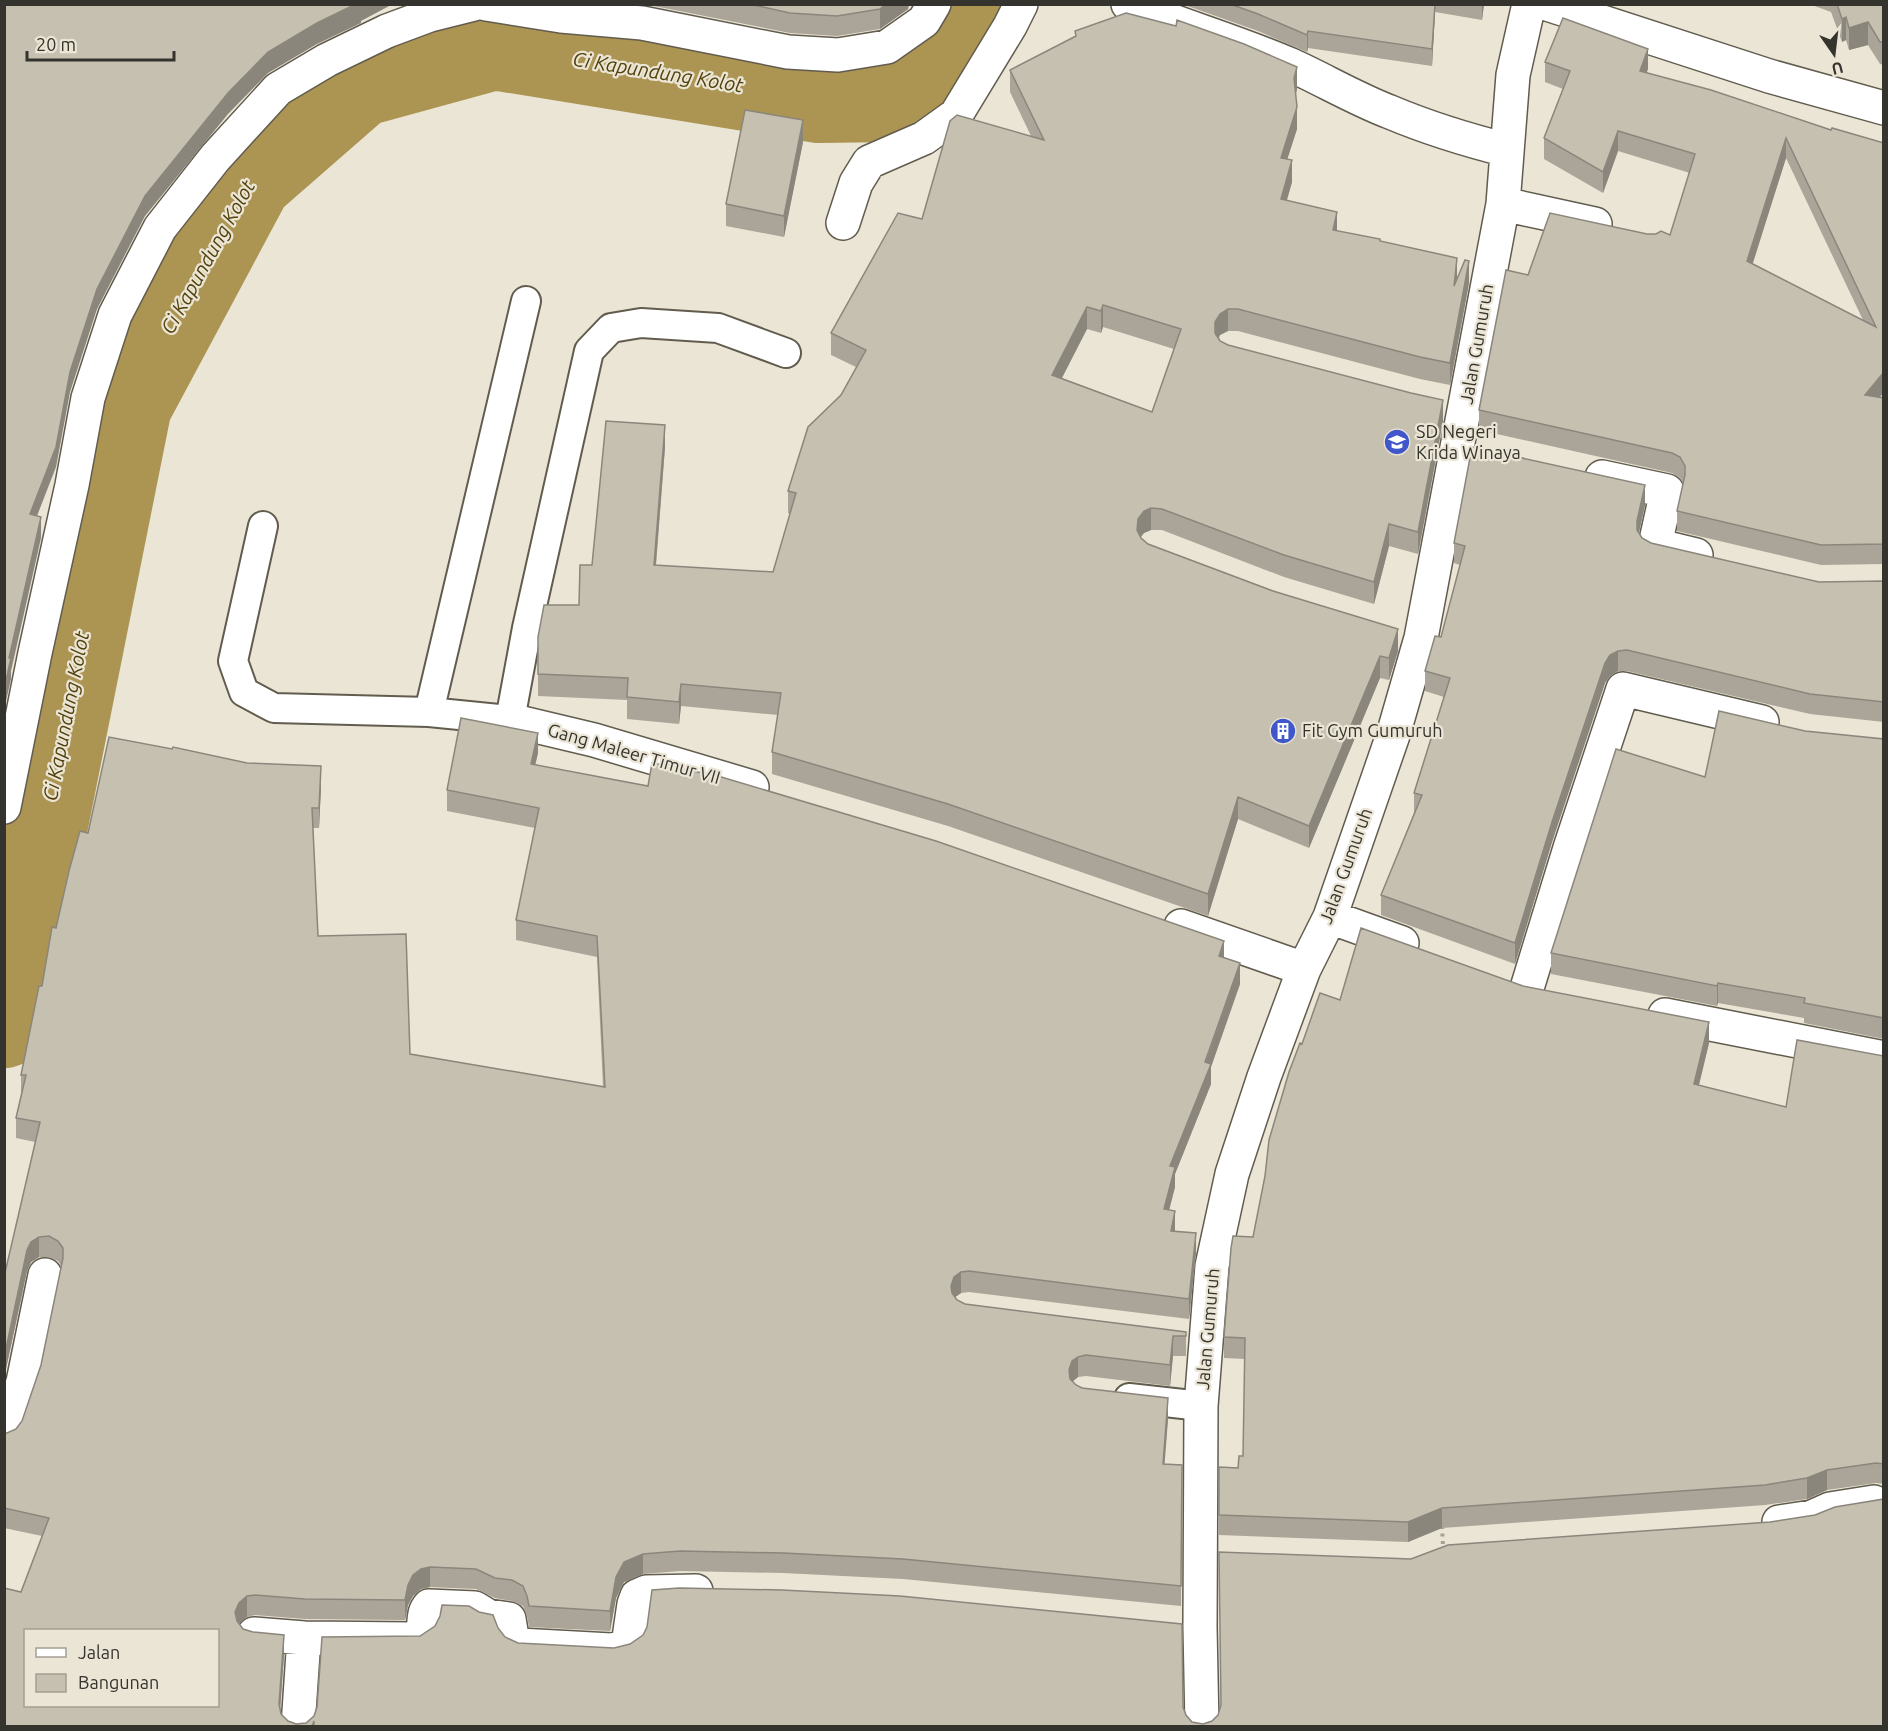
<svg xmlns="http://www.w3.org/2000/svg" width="1888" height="1731" font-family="Ubuntu,sans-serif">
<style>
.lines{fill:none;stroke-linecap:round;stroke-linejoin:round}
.river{stroke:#ac9453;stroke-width:88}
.service-casing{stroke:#615c4e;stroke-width:32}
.minor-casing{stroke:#615c4e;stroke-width:36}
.path{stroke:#a5a195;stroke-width:4;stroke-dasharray:3 4.5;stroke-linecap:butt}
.service{stroke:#fff;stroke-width:28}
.minor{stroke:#fff;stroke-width:33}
.wall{fill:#aaa598;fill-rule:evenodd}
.shaded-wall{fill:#8b867c}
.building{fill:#c6c0b1;stroke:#8b867c;stroke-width:1.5;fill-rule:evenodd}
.labels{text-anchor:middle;stroke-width:4.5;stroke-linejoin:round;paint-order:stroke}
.street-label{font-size:18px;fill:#35332d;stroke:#ebe5d5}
.poi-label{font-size:18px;fill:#35332d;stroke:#ebe5d5;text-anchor:start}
.water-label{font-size:20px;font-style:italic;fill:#52410b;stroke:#ebe5d5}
</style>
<rect width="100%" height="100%" fill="#ebe5d5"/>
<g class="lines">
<!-- river -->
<path class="river" d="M4,1024L128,405L249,179L359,83L494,46L819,99L893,98L940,64L981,4"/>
<!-- service casing -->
<g class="service-casing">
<path id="service" d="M263,526L233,661L244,692L274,708L429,712L510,720L527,628L589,351L611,328L641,323L718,328L786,353
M429,712L526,301
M1129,1398L1201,1406"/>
</g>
<!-- minor casing -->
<g class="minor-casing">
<path id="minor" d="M486,4L561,16L642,23L788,52L838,55L887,47L924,21L934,4
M1128,4C1182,26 1238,42 1291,65C1324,80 1356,99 1390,112C1428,128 1467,140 1507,150
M1547,4L1769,76L1884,108
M1503,204L1595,224
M843,223L856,183L869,162L924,138L956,115L1010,26L1021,4
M1602,477L1667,491L1655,545L1696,555
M510,720L594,740L752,787
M4,807L35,653L72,485L88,398L115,315L160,228L215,158L278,89L327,60L387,31L430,15L474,4
M1330,917L1402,943
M1181,926L1304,969
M1527,988L1570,848L1623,689L1762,722
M1665,1015L1884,1058
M4,1435L23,1382L45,1275
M1779,1522L1812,1517L1830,1509L1874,1502
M254,1634L304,1638L413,1639C430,1635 419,1617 429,1606L475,1608L488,1616L509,1619L512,1637L519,1645L611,1650L622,1648L628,1645L634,1604L637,1596L646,1592L696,1591
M298,1726L304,1638
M1202,1726L1200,1627L1201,1406L1212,1266L1232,1174L1264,1077L1304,969L1330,917L1393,735L1421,638L1503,204L1513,75L1529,4"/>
</g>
<!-- path -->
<path class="path" d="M1442,1526L1443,1547"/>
<!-- service -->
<use href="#service" class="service"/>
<!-- minor -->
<use href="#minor" class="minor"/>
</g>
<!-- wall -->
<path class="wall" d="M644,4H909L908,9L880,29L837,36L790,33Z
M1182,4H1484L1482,20L1435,12L1432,66L1308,48L1307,52L1258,31Z
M1809,4H1884V65L1880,64L1868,45L1849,50L1846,40L1842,42L1831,12Z
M1075,31L1297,89L1296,94L1297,129L1287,159L1292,182L1287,200L1337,231L1380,241L1457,280L1469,283L1450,385L1420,379L1238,331H1228L1220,335L1219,338L1220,341L1228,345L1443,421L1418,554L1389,546L1374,604L1284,577L1162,530H1151L1144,533L1140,537L1148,544L1398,651L1389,680L1380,678L1309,848L1238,819L1208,916L948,826L772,774V752L778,715L681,706L679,724L627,719V700L538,696V637L579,605L592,565L665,447L656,566L773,572L790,514L788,513V491L856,367L831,355V333L922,219L1031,136L1010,92V70L1075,37ZM1103,327L1174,349L1152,412L1062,378L1087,329L1101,333Z
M1545,62L1648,69L1646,73L1831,130L1884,143V392L1880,397L1884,398V564L1821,565L1677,531V511L1683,483L1680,478L1672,473L1479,430V410L1528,275L1647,234L1670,235L1690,173L1618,151L1603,193L1544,159V138L1563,89L1545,82ZM1786,158L1863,320L1752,264Z
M803,142L784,237L726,226V204Z
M1645,505L1639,532L1642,538L1651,543L1819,582L1884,581V722L1810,714L1627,671H1618L1610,676L1605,683L1552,842L1515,964L1381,915V895L1414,813V793L1444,697L1425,691V671L1441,637L1460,565L1454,563V543Z
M1805,731L1884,739V1039L1804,1023V1018L1718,1003L1717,1006L1551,974V953L1705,777Z
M538,753L535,764L1224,958L1240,984L1211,1067V1084L1175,1174V1187L1169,1210L1175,1232L1196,1253L1189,1319L969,1292L961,1293L955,1297L957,1300L965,1304L1186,1332V1356H1173L1170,1386L1086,1376L1078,1377L1073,1381L1076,1385L1168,1419L1164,1464L1182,1465L1181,1606L903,1579L783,1573L680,1571L643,1574L624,1582L616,1598L610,1631L529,1627L527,1616L523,1606L512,1601L495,1598L476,1589L430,1587L421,1589L413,1596L408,1605L405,1620L305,1619L255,1615L247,1617L239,1623L243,1629L284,1655L280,1709L281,1714L288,1721L296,1724L306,1723L420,1636L498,1628L505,1637L518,1643L1183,1707L1186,1715L1192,1722L1203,1724L1884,1726H4L21,1592L42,1536L4,1528V1433H7L16,1429L22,1421L41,1365L62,1267L58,1261L49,1257H39L31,1262L27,1271L4,1378V1277L35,1142L16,1138V1118L21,1095V1075L56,928L88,833L321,787L319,828H313L318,936L410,1054L603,1087L597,957L516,940V920L535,828L447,811V790Z
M1523,986L1709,1043L1699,1085L1786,1107L1881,1056H1884V1484L1876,1483L1827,1490L1807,1499L1765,1505L1442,1528L1408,1542L1219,1535V1467L1238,1468L1243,1456L1245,1359L1224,1358V1337L1253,1237L1302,1044L1340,1000Z"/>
<!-- shaded-wall -->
<path class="shaded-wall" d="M356,4H393L361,21V23L317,44L268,73L228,114L145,216L97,309L70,392L56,467L30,534V514L70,372L97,289L145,196L228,93L268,52L317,23Z
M886,4H909L908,9L880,29V9Z
M1435,4V12L1432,66V49Z
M1482,4H1484L1482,20Z
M1846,17V40L1842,42V19Z
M1868,22V45L1849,50V28Z
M1308,31V48L1307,52V35Z
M1648,49V69L1640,91V71Z
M1297,67V89L1294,100V78Z
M1297,107V129L1281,179V158Z
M803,120V142L784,237V216Z
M1618,131V151L1603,193V172Z
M1786,138V158L1747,282V261Z
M1292,160V182L1281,220V199Z
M1337,212V234L1333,230Z
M1457,258V280L1454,286Z
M1469,261V283L1450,385V363Z
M1103,305V327L1101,333V311Z
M1087,307V329L1052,397V375Z
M1228,309V331L1220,335L1215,344V322L1220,314Z
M1884,372V392L1865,415V395Z
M1443,400V421L1418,554V532Z
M665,425V447L654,587V565Z
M1645,485V505L1637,541V521Z
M1151,508V530L1144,533L1138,541L1137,530L1138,519L1144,511Z
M41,517V538L11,671V679L4,710V689L9,658Z
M1389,524V546L1374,604V582Z
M1398,629V651L1389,680V658Z
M1618,651V671L1610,676L1605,683L1552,842L1515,964V943L1552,822L1605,663L1610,655Z
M1380,656V678L1309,848V826Z
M681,684V706L679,724V702Z
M538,733V753L531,784V764Z
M321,766V787L319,828V808Z
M1238,797V819L1208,916V894Z
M1224,941V961L1219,956Z
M1240,963V984L1211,1067V1084L1175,1174V1187L1164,1230V1209L1170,1166Z
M1718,983V1003L1717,1006V986Z
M1709,1022V1043L1694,1105V1084Z
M1175,1211V1232L1171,1231Z
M1196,1233V1253L1189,1319V1299Z
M39,1237V1257L31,1262L27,1271L4,1378V1358L27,1250L31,1242Z
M961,1272V1293L954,1298L951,1307V1286L954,1277Z
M1173,1336V1356L1170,1386V1365Z
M1078,1357V1377L1072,1382L1069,1391V1370L1072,1361Z
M1168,1398V1419L1163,1485V1464Z
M1827,1470V1490L1807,1499V1478Z
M1442,1508V1528L1408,1542V1522Z
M643,1554V1574L624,1582L616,1598L610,1631V1611L616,1577L624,1562Z
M430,1567V1587L421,1589L413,1596L408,1605L405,1620V1600L408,1585L413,1575L421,1569Z
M247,1596V1617L239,1623L235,1632V1612L239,1603Z
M284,1635V1655L279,1725V1704Z"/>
<!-- building -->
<path class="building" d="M4,4H356L317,23L268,52L228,93L145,196L97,289L70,372L56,447L30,514L41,517L9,658H11L4,689Z
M749,4H886L880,9L837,16L790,13Z
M1230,4H1435L1432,49L1308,31L1307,35L1258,14Z
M1837,4H1884V42H1880L1868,22L1849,28L1846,17L1842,19Z
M1126,13L1176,26L1177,20L1244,44L1297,67L1294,78L1297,107L1281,158L1292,160L1281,199L1337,212L1333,230L1380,239V241L1457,258L1454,286L1465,260L1469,261L1450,363L1420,357L1238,309H1228L1220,314L1215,322V333L1220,341L1228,345L1411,393L1443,400L1418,532L1389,524L1374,582L1284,555L1162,509L1151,508L1144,511L1138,519L1137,530L1141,538L1148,544L1273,591L1398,629L1389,658L1380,656L1309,826L1238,797L1208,894L948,804L772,752L781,693L681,684L679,702L627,697L628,678L538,674V637L544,605H579L580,565H592L606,421L665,425L654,565L773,572L796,493L788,491L808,427L841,395L866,350L831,333L898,213L922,219L950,121L957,115L1044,140L1010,70L1076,36L1075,31ZM1103,305L1181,329L1152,412L1052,375L1087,307L1101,311Z
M1563,18L1648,49L1640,71L1711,90L1831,130L1832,128L1884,143V372L1865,395L1884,398V544L1821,545L1677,511L1685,475V466L1680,457L1672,453L1479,410L1506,270L1528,275L1550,213L1647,234H1656L1661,231L1670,235L1695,154L1618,131L1603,172L1544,138L1570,71L1545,62ZM1786,138L1876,327L1747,261Z
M745,110L803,120L784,216L726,204Z
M1472,447L1645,485L1637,521V530L1642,538L1651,543L1819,582L1884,581V702L1810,694L1627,650L1618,651L1610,655L1605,663L1552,822L1515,943L1381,895L1422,795L1414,793L1450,678L1425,671L1435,636L1441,637L1465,546L1454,543Z
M1719,711L1805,731L1884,739V1018L1804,1003L1805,998L1718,983L1717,986L1551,953L1616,749L1705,777Z
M461,718L538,733L531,764L648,786L652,763L718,776L936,841L1224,941L1219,956L1240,963L1205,1062L1211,1064L1170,1166L1175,1167L1164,1209L1175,1211L1171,1231L1196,1233L1189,1299L969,1271L961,1272L954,1277L951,1286L952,1293L957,1300L965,1304L1186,1332V1336H1173L1170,1365L1086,1355L1078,1357L1072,1361L1069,1370L1070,1379L1076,1385L1082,1388L1168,1398L1163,1464L1182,1465L1181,1586L903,1559L783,1553L680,1551L643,1554L624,1562L616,1577L610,1611L529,1606L527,1596L523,1586L512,1580L495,1578L476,1569L430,1567L421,1569L413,1575L408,1585L405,1600L305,1599L255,1595L247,1596L239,1603L235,1612L237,1621L243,1629L253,1632L284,1635L279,1704L281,1714L288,1721L296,1724L306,1723L314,1716L317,1707L322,1637L420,1636L435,1626L440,1616L442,1605L469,1606L479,1612L493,1615L498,1628L505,1637L518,1643L614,1648L630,1644L643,1635L647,1627L652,1590L679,1588L782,1590L900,1596L1182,1624L1183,1707L1186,1715L1192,1722L1203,1724L1212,1721L1218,1715L1221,1705L1219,1552L1411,1559L1448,1545L1770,1522L1815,1515L1835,1507L1884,1499V1726H314V1721L312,1726H4V1588L21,1592L49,1518L4,1508V1433H7L16,1429L22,1421L41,1365L63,1258V1248L58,1241L49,1236L39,1237L31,1242L27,1250L4,1358V1277L40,1122L16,1118L26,1075H21L39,986H42L52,927L56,928L69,871L80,831L88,833L109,737L172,749L173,747L247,763L321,766L319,808H312L318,936L406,934L410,1054L605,1087L597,936L516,920L539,808L447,790ZM26,1630H218V1706H26Z
M1361,928L1523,986L1709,1022L1694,1084L1786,1107L1797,1040L1884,1056V1464L1876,1463L1827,1470L1807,1478L1765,1485L1442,1508L1408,1522L1219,1515V1467L1238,1468L1239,1456H1243L1245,1338L1224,1337L1231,1248L1233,1236L1253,1237L1265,1176L1269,1140L1289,1072L1300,1043L1302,1044L1320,993L1340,1000Z"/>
<!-- icons -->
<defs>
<g id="school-disc" transform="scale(1.35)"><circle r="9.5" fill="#3f57ca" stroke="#ebe5d5"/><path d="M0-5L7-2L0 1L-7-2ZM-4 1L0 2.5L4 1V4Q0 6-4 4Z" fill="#fff"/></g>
<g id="building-disc" transform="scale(1.35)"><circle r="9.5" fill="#3f57ca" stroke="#ebe5d5"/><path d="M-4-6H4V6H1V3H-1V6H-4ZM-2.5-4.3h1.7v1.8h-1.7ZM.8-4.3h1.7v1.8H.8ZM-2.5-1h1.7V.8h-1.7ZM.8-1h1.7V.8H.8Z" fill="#fff"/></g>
</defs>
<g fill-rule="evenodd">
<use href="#school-disc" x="1397" y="442"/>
<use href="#building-disc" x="1283" y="731"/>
</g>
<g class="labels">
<!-- street labels -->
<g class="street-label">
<text transform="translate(1477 344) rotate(-80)" y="6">Jalan Gumuruh</text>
<text transform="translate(634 754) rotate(16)" y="6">Gang Maleer Timur VII</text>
<text transform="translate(1346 866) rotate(-70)" y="6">Jalan Gumuruh</text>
<text transform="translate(1208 1329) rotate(-85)" y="6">Jalan Gumuruh</text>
</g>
<!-- poi labels -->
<g class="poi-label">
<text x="1416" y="438">SD Negeri<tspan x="1416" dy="21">Krida Winaya</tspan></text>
<text x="1302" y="737">Fit Gym Gumuruh</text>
</g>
<!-- water labels -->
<g class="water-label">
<text transform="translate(658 72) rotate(9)" y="7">Ci Kapundung Kolot</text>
<text transform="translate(208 257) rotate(-61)" y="7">Ci Kapundung Kolot</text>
<text transform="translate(66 716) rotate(-79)" y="7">Ci Kapundung Kolot</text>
</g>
</g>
<!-- border -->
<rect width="1888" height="1731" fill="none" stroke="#35332d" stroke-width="12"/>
<!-- legend -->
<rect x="24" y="1629" width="195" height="78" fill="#ebe5d5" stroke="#a29e92" stroke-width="1.5"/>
<rect x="36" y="1648" width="30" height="9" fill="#ffffff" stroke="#a29e92" stroke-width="1.5"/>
<text x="78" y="1659" font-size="18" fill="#35332d">Jalan</text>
<rect x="36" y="1674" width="30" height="18" fill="#c6c0b1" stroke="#a29e92" stroke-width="1.5"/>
<text x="78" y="1689" font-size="18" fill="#35332d">Bangunan</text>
<!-- north arrow -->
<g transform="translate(1834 54) rotate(166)" stroke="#ebe5d5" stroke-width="4.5" paint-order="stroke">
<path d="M0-4.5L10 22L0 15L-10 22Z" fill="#35332d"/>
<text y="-9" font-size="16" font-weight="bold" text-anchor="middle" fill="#35332d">U</text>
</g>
<!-- scale -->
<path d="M27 51v9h147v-9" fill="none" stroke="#35332d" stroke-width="3"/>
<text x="36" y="51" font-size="18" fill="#35332d" stroke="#ebe5d5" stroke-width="4.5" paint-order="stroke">20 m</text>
</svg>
